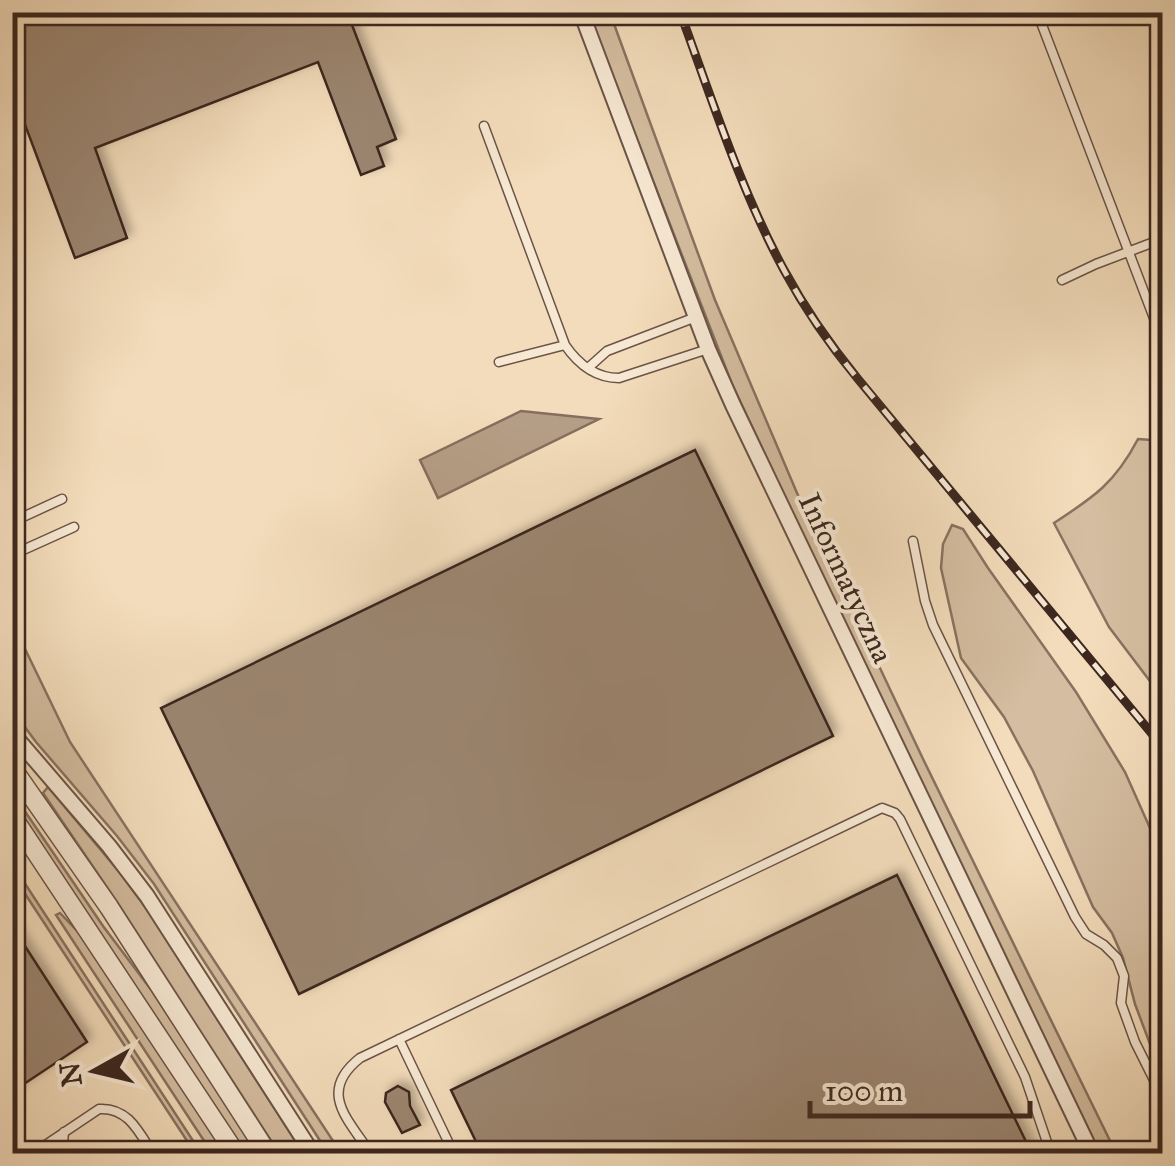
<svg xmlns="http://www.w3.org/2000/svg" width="1175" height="1166" font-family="'IM FELL Great Primer',serif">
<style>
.green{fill:#d4bda0;stroke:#887260;stroke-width:2.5}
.water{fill:#b59e86;stroke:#856e5d;stroke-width:2.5}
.building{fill:#9b8570;stroke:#3c271f;stroke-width:2.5;filter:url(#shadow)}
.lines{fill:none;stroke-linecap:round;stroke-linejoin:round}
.service-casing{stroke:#6a5446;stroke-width:11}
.minor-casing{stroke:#6a5446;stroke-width:18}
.tertiary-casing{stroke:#6a5446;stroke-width:21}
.service{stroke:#f7e8d3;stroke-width:8}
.minor{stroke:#f7e8d3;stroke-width:14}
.tertiary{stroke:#f7e8d3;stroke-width:18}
.rail-casing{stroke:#3c271f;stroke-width:9}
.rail{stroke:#f7e8d3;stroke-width:5;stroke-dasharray:15;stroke-linecap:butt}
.labels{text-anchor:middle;stroke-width:8;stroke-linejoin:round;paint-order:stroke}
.street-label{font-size:30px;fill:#3c271f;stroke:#f7e8d3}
</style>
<defs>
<filter id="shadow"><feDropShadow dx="5" dy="-5" stdDeviation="5" flood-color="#0004"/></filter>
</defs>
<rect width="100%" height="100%" fill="#f3dcbb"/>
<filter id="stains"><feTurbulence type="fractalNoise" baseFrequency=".002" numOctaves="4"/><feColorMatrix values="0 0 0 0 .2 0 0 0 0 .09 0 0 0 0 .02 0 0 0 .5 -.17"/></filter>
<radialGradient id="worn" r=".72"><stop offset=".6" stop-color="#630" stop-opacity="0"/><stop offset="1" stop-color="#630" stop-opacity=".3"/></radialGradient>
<!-- green -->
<path class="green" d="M588,13H610L715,300L797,493L924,761L1116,1153H1100L843,621L732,384Z
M1138,439L1151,440L1162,464V697L1109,627L1054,523C1094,497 1115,483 1138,439Z
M952,525L963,529L988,568L1076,692L1125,772L1162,855V1076L1135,1004L1123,958L1112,933L1093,907L1033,771L1004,717L961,658L941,568L943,544Z
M13,624L70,742L341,1153H328L154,884L117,836L36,742L13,711Z
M48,787L121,874L153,918L303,1153H279L117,902L43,793Z
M22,807L103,926L152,991L258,1153H246L18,809Z
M13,869L22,879L201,1153H195L18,883L13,880Z
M60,913L82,936L225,1153H212L56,915Z"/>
<!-- water -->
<path class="water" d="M521,411L599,419L438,498L420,460Z"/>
<!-- building -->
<path class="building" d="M12,12H347L396,139L377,147L384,166L361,175L318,62L95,148L127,238L75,258L12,90Z
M695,450L833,736L299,994L161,708Z
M897,875L1032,1154H482L451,1090Z
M12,926L87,1042L12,1092Z
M398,1086L409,1092L410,1106L420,1125L402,1133L385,1102L386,1093Z"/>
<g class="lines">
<!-- service casing -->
<g class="service-casing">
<path id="service" d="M1037,12L1162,339
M484,126L565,345C578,364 596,378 619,378L708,349
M1062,280L1096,264L1162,239
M499,362L565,345
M588,368L607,351L696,317
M12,522L62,499
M913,541L925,601L933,625L1075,917L1086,934L1104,945L1117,958L1124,976L1121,1003L1135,1042L1162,1096
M12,555L74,527
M399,1039L454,1154
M32,1154L99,1109C128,1107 139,1132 153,1154
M62,1154L64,1132
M371,1154C348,1119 317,1092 360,1058L882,808L895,813L900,819L1025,1077L1051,1154"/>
</g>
<!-- minor casing -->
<g class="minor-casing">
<path id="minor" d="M581,12L708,349L733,405L1092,1154
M12,733L109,846L147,896L313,1154"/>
</g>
<!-- tertiary casing -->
<g class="tertiary-casing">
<path id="tertiary" d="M12,768L109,907L268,1154
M12,816L236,1154"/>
</g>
<!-- service -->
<use href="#service" class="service"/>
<!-- minor -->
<use href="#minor" class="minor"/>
<!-- tertiary -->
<use href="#tertiary" class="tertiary"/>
<!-- rail casing -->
<g class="rail-casing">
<path id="rail" d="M680,12C712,99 740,189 784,270C805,309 830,345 858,379L1162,746"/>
</g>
<!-- rail -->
<use href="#rail" class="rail"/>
</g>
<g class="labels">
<!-- street labels -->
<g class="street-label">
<text transform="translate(846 578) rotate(65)" y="10">Informatyczna</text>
</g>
</g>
<!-- margin -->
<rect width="1175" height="1166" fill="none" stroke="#f3dcbb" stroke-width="50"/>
<rect x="15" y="15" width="1145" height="1136" fill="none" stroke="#3c271f" stroke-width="5"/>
<rect x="25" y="25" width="1125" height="1116" fill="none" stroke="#3c271f" stroke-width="2.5"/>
<!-- north arrow -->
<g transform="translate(95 1071) rotate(262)" stroke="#f7e8d3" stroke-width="8" paint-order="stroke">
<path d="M0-8L18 38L0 25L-18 38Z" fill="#3c271f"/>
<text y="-15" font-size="28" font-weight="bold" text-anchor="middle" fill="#3c271f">N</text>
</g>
<!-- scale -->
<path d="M810 1101v15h220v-15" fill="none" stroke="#3c271f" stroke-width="5"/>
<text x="825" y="1101" font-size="30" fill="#3c271f" stroke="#f7e8d3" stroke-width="8" paint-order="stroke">100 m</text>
<rect width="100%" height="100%" filter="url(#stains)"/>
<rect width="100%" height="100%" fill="url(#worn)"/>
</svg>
